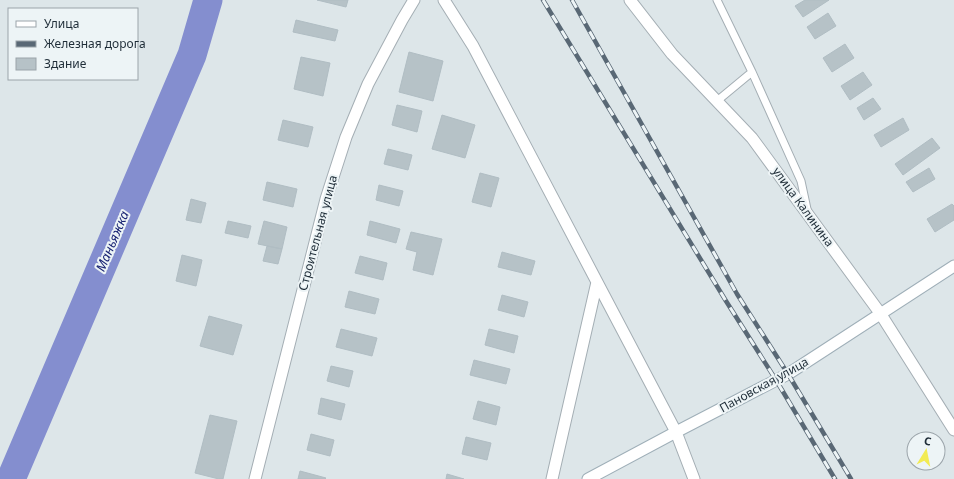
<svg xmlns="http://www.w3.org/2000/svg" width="954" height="479" font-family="'Noto Sans',sans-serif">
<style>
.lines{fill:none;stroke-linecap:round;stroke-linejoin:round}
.river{stroke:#848ecf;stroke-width:29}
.building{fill:#b6c2c7;stroke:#b0bdc3}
.service-casing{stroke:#a4aeb4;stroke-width:9}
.minor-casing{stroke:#a4aeb4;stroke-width:13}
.secondary-casing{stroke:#9fafb8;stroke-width:13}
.service{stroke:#fff;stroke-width:7}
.minor{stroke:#fff;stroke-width:11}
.secondary{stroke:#fff;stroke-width:11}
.rail-casing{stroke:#596875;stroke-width:4.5}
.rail{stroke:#edf4f6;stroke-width:3;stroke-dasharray:9;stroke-linecap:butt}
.labels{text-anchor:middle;stroke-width:4;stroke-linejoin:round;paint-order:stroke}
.street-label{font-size:12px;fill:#1f2d38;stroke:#edf4f6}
.water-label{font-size:13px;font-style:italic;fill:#1a2574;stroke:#edf4f6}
</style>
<rect width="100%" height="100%" fill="#dde6e9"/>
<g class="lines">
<!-- river -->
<path class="river" d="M11,479L192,55L208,0"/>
</g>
<!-- building -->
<path class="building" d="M317,0H348L346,7Z
M805,0H829L803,17L795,6Z
M828,13L836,26L815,39L807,27Z
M296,20L338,30L335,41L293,32Z
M845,44L854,58L832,72L823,58Z
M409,52L443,61L433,101L399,92Z
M301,57L330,63L323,96L294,89Z
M863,72L872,85L850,100L841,86Z
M873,98L881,109L864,120L857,108Z
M397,105L422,111L417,132L392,125Z
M442,115L475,125L465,158L432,149Z
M903,118L909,130L881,147L874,135Z
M283,120L313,127L308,147L278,140Z
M932,138L940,148L903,175L895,164Z
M388,149L412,155L408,170L384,164Z
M929,168L935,179L913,192L906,182Z
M480,173L499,178L491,207L472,202Z
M267,182L297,189L293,207L263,200Z
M379,185L403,191L399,206L376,200Z
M191,199L206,203L201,223L186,220Z
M952,204L954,206V220L935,232L927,219Z
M228,221L251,226L248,238L225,233Z
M264,221L287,227L282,249L258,244Z
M370,221L400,229L396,243L367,235Z
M411,232L442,239L433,275L413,270L417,252L406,249Z
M267,246L282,249L278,264L263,261Z
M502,252L535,261L531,275L498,267Z
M182,255L202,260L196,286L176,281Z
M360,256L387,263L383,280L355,273Z
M349,291L379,299L375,314L345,307Z
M502,295L528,302L524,317L498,310Z
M209,316L242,325L233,355L200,346Z
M341,329L377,338L372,356L336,347Z
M489,329L518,336L514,353L485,345Z
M474,360L510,369L506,384L470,375Z
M331,366L353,371L349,387L327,381Z
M321,398L345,404L341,420L318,414Z
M478,401L500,407L496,425L473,419Z
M210,415L237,421L223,479H219L195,473Z
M311,434L334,440L330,456L307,450Z
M466,437L491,443L487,460L462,454Z
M300,471L326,478L325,479H298Z
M447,474L464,479H446Z"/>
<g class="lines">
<!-- service casing -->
<g class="service-casing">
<path id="service" d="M717,0L752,72L801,181L807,209
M717,101L752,72"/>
</g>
<!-- minor casing -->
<g class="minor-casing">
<path id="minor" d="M444,0L473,46L597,282L676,432L694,479
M630,0L672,54L752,138L880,313L954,430
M255,479L326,199L346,137L368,84L402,20L414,0
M552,479L597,282"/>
</g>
<!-- secondary casing -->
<g class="secondary-casing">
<path id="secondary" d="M588,479L676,432L788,374L954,266"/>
</g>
<!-- service -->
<use href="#service" class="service"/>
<!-- minor -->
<use href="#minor" class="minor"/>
<!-- secondary -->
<use href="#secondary" class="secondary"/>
<!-- rail casing -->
<g class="rail-casing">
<path id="rail" d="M543,0L726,301L776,380L835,479
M572,0L737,294L788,374L851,479"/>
</g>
<!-- rail -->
<use href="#rail" class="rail"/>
</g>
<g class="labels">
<!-- street labels -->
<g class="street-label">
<text transform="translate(803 207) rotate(54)" y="4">улица Калинина</text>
<text transform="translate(318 233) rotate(-75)" y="4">Строительная улица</text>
<text transform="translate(764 385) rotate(-29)" y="4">Пановская улица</text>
</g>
<!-- water labels -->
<g class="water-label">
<text transform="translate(112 241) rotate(-67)" y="5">Маньяжка</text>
</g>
</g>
<!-- legend -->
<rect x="8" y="8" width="130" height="72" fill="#edf4f6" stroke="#9ba4aa"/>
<rect x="16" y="21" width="20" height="6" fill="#ffffff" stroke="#9ba4aa"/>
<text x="44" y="28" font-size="12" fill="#1f2d38">Улица</text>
<rect x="16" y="41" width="20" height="6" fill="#596875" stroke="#9ba4aa"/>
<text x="44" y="48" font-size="12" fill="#1f2d38">Железная дорога</text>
<rect x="16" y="58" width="20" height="12" fill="#b6c2c7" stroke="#9ba4aa"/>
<text x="44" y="68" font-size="12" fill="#1f2d38">Здание</text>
<!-- north arrow -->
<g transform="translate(926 451) rotate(10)"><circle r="19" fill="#edf4f6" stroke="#9ba4aa"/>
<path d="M0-3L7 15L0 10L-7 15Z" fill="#f2eb53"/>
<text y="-6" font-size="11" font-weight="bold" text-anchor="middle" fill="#1f2d38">С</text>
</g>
</svg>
